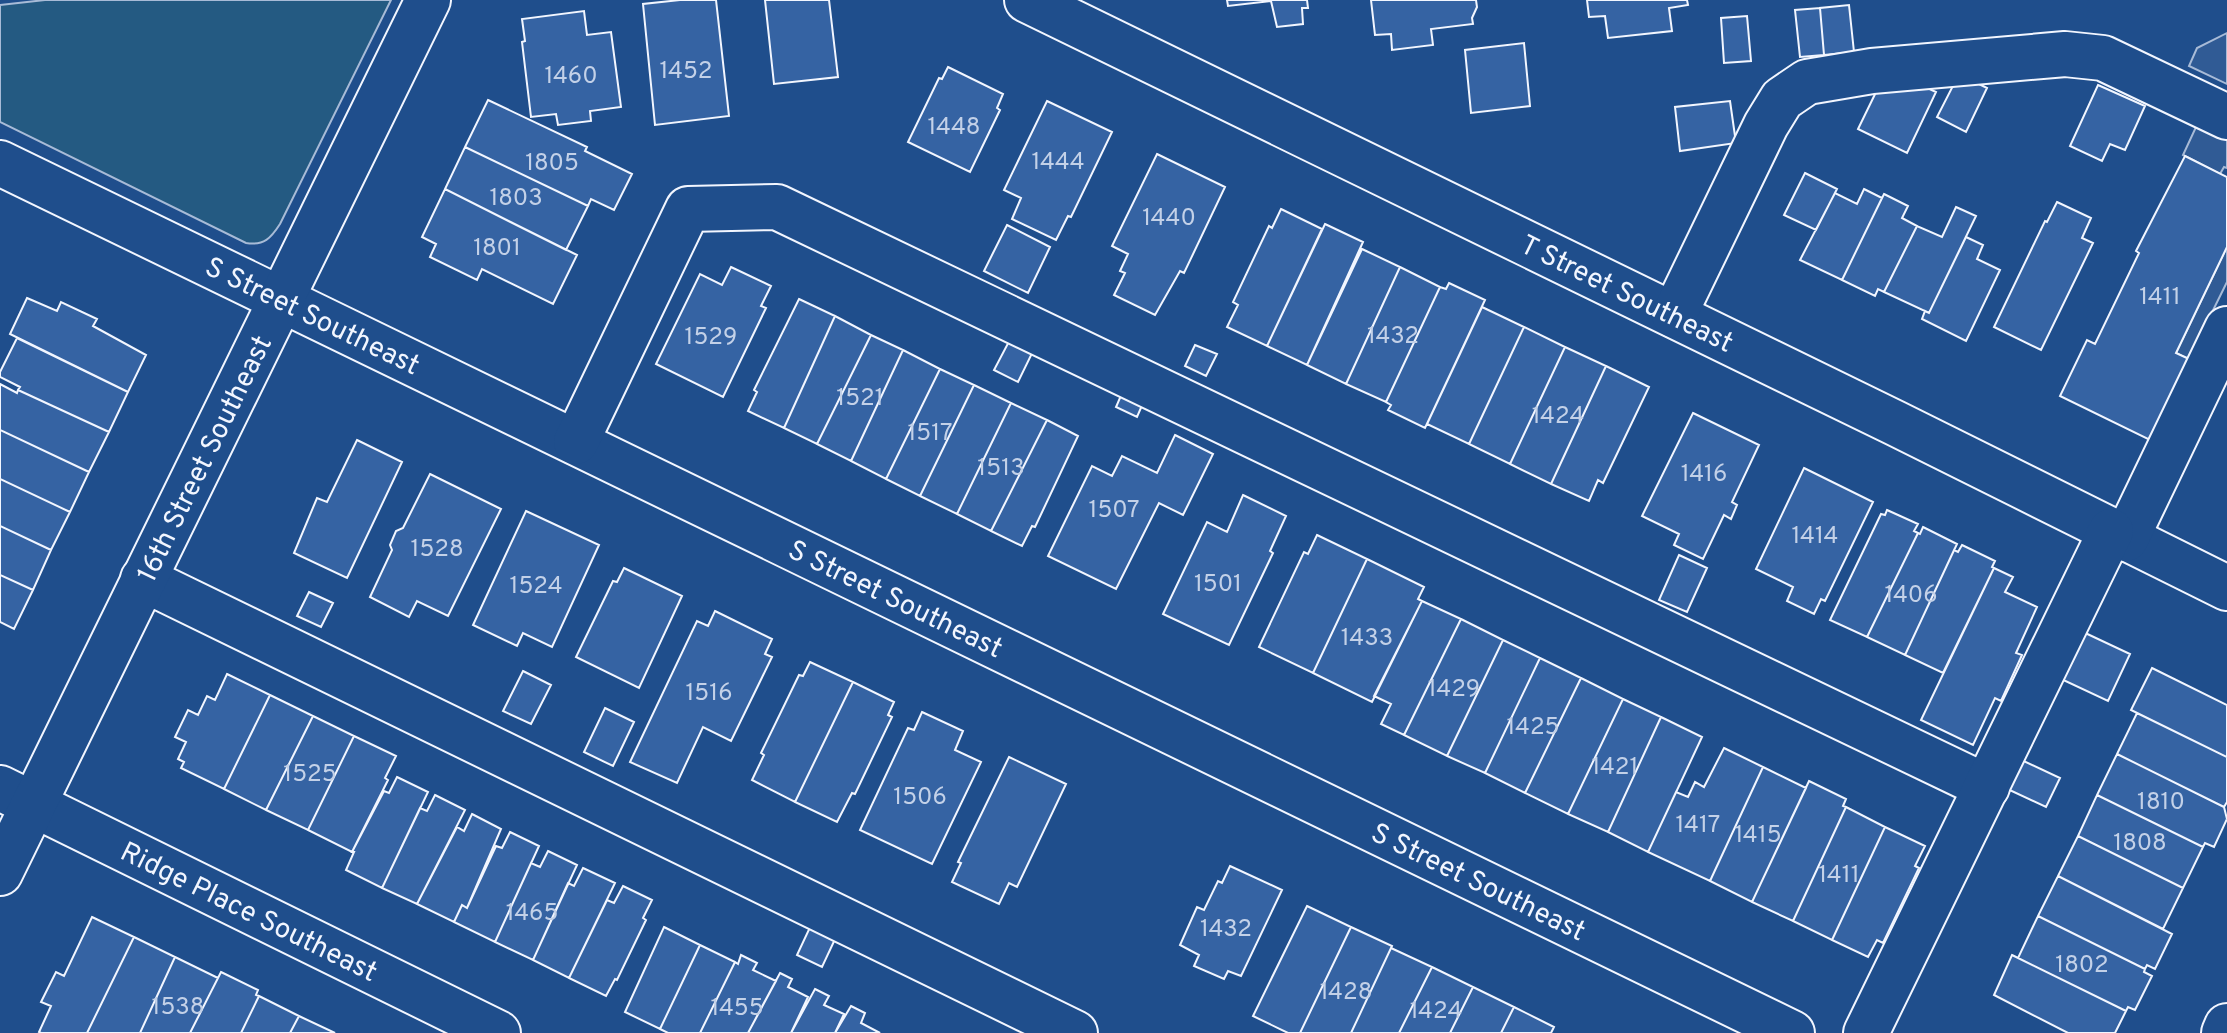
<svg xmlns="http://www.w3.org/2000/svg" width="2227" height="1033" font-family="Overpass,sans-serif">
<style>
.green{fill:#245a82;stroke:#a8bbd7;stroke-width:2}
.parking{fill:#305b95;stroke:#a8bbd7;stroke-width:2}
.building{fill:#3563a3;stroke:#f2f6ff;stroke-width:2}
.lines{fill:none;stroke-linecap:round;stroke-linejoin:round}
.minor-casing{stroke:#f2f6ff;stroke-width:48}
.minor{stroke:#1f4e8c;stroke-width:44}
.labels{text-anchor:middle;stroke-width:6;stroke-linejoin:round;paint-order:stroke}
.number-label{font-size:24px;fill:#c3d1e8}
.street-label{font-size:28px;fill:#f2f6ff;stroke:#1f4e8c}
</style>
<rect width="100%" height="100%" fill="#1f4e8c"/>
<!-- green -->
<path class="green" d="M45,0H391L280,224C271,238 264,246 246,243L0,122V5Z"/>
<!-- parking -->
<path class="parking" d="M2227,33V84L2189,66L2197,48Z
M2202,114L2227,126V168L2224,167L2220,174L2183,155Z
M2227,247V282L2189,359L2176,353Z"/>
<!-- building -->
<path class="building" d="M680,0H716L729,116L655,125L643,4Z
M765,0H829L838,77L774,84Z
M1227,0H1307L1308,8H1302L1303,24L1277,27L1271,1L1228,6Z
M1371,0H1476L1477,7L1472,18L1473,24L1431,29L1433,45L1392,50L1391,34L1375,35Z
M1587,0H1687L1688,5L1669,8L1672,31L1608,38L1605,16L1589,17Z
M1849,5L1854,52L1824,55L1820,8Z
M1820,8L1824,55L1800,57L1795,10Z
M584,11L587,35L611,32L621,107L590,111L591,121L558,125L556,114L531,117L522,42L525,41L522,19Z
M1747,16L1751,61L1724,63L1721,18Z
M1524,43L1530,106L1471,113L1465,50Z
M948,67L1003,94L997,108L1000,110L970,172L908,142L939,78L942,79Z
M1959,74L1987,88L1966,132L1937,117Z
M1910,80L1936,92L1907,153L1858,129L1879,86Z
M2098,85L2145,106L2125,150L2110,144L2102,161L2070,146Z
M488,100L587,147L585,151L632,174L614,210L591,199L588,206L465,147Z
M1047,101L1112,132L1071,217L1068,216L1056,240L1012,219L1021,198L1004,190Z
M1730,101L1736,143L1680,151L1675,107Z
M465,147L588,206L566,250L445,189Z
M1157,154L1225,187L1184,273L1180,271L1155,315L1114,295L1125,273L1120,271L1128,254L1112,246Z
M2185,156L2227,177V247L2176,353L2189,359L2150,440L2060,396L2087,340L2095,344L2139,253L2136,251Z
M1805,173L1837,189L1816,230L1784,215Z
M445,189L577,255L553,304L482,269L477,280L430,257L436,244L422,237Z
M1864,189L1882,198L1842,280L1800,260L1835,193L1857,204Z
M1884,194L1908,206L1902,218L1917,226L1884,292L1878,289L1875,296L1842,280Z
M2057,202L2091,218L2082,238L2093,243L2041,350L1994,327L2045,221L2047,222Z
M1956,207L1976,216L1929,313L1884,292L1917,226L1942,237Z
M1281,209L1322,229L1267,346L1227,327L1238,305L1233,302L1269,226L1272,228Z
M1325,224L1363,242L1307,365L1267,346Z
M1007,225L1050,247L1028,293L984,271Z
M1966,237L1983,245L1977,259L2000,270L1966,341L1922,319L1925,311L1929,313Z
M1362,249L1400,267L1346,384L1307,365Z
M731,267L771,286L761,306L766,308L723,397L656,364L700,274L722,285Z
M1400,267L1440,287L1386,402L1346,384Z
M1449,283L1485,300L1425,428L1388,410L1391,405L1386,402L1440,287L1446,289Z
M27,298L57,311L61,302L97,319L93,326L146,355L128,392L10,334Z
M799,299L835,316L784,428L748,411L757,392L754,390Z
M1482,307L1524,327L1469,444L1427,424Z
M835,316L871,335L817,444L784,428Z
M1524,327L1565,347L1510,464L1469,444Z
M1015,330L1038,341L1018,382L994,370Z
M871,335L903,350L851,461L817,444Z
M17,338L128,392L109,432L18,390L20,387L0,377V372Z
M1195,345L1217,354L1206,376L1185,366Z
M1565,347L1606,366L1551,484L1510,464Z
M903,350L940,369L886,479L851,461Z
M1606,366L1649,387L1603,483L1598,480L1589,501L1551,484Z
M940,369L974,385L920,496L886,479Z
M0,384L17,393L18,390L109,432L89,472L0,430Z
M1126,384L1147,394L1137,417L1116,407Z
M974,385L1011,403L957,514L920,496Z
M1011,403L1047,420L991,531L957,514Z
M1693,413L1759,445L1732,502L1737,505L1731,519L1724,515L1703,559L1674,545L1679,534L1642,516Z
M1047,420L1078,436L1035,527L1032,526L1022,546L991,531Z
M0,430L89,472L70,512L0,479Z
M1175,435L1213,454L1183,515L1159,503L1116,589L1048,556L1092,466L1112,476L1122,456L1157,473Z
M357,440L402,462L347,578L294,553L317,498L327,502Z
M1804,468L1873,502L1825,601L1821,599L1814,614L1787,601L1793,587L1756,569Z
M430,474L501,509L448,616L417,601L409,617L370,597L392,550L390,545L396,531L403,528Z
M0,479L70,512L51,550L0,526Z
M1243,495L1286,516L1270,551L1273,553L1229,645L1163,614L1207,522L1227,532Z
M1887,510L1918,524L1914,531L1918,533L1867,637L1830,620L1881,514L1885,515Z
M526,511L599,545L552,647L523,633L517,646L473,625Z
M0,526L51,550L33,590L0,575Z
M1923,527L1957,544L1905,655L1867,637L1918,533L1920,534Z
M1317,535L1367,559L1313,673L1259,647L1304,552L1308,554Z
M1962,545L1995,561L1992,567L1994,568L1943,673L1905,655L1954,550L1958,552Z
M1679,555L1707,568L1687,612L1659,600Z
M1367,559L1424,587L1418,599L1422,601L1372,702L1313,673Z
M624,568L682,596L639,688L576,657L613,581L617,582Z
M1994,568L2013,577L2005,592L2037,607L2016,653L2022,655L2001,701L1995,698L1973,745L1921,720Z
M0,575L33,590L14,629L0,622Z
M309,592L333,603L321,627L297,616Z
M1422,601L1461,619L1404,735L1381,724L1391,704L1374,696Z
M715,611L772,639L765,654L772,657L731,741L703,727L677,783L630,762L697,621L708,626Z
M1461,619L1503,640L1447,756L1404,735Z
M2081,631L2130,654L2108,701L2059,678Z
M1503,640L1540,658L1485,773L1447,756Z
M1540,658L1581,678L1525,793L1485,773Z
M810,662L853,682L795,802L752,780L764,755L761,753L799,675L803,676Z
M2152,668L2227,705V757L2131,710Z
M523,671L551,685L531,724L503,711Z
M227,674L270,695L224,789L181,768L184,762L178,759L186,742L175,737L188,710L198,715L207,696L215,700Z
M1581,678L1623,699L1568,814L1525,793Z
M853,682L894,702L888,715L892,717L855,794L852,793L837,822L795,802Z
M270,695L313,716L266,810L224,789Z
M1623,699L1661,717L1608,832L1568,814Z
M605,708L634,722L613,766L584,752Z
M922,712L963,731L955,750L981,762L932,864L860,830L908,728L914,730Z
M2137,713L2227,757V802L2224,807L2117,754Z
M313,716L354,736L308,830L266,810Z
M1661,717L1702,737L1648,852L1608,832Z
M354,736L396,756L385,778L388,780L352,852L308,830Z
M1724,748L1763,767L1710,881L1648,852L1676,792L1688,797L1695,782L1704,787Z
M2117,754L2224,807L2227,819L2214,847L2205,843L2203,847L2097,795Z
M1009,757L1066,784L1017,887L1009,883L999,904L952,882L961,863L958,862Z
M2015,757L2060,778L2046,807L2001,786Z
M1763,767L1806,788L1752,902L1710,881Z
M397,777L428,792L382,888L346,870L354,852H352L384,791L389,793Z
M1809,781L1846,799L1843,806L1846,807L1793,921L1752,902Z
M435,795L465,810L417,904L382,888L420,808L427,811Z
M2097,795L2203,847L2183,888L2078,836Z
M1846,807L1885,827L1832,940L1793,921Z
M472,814L501,829L467,908L462,905L454,922L417,904L457,827L464,831Z
M1885,827L1925,846L1915,866L1919,868L1883,943L1877,940L1868,957L1832,940Z
M510,832L539,846L495,942L454,922L462,905L467,908L496,846L502,848Z
M2078,836L2183,888L2163,929L2058,876Z
M548,851L577,865L533,960L495,942L531,863L540,867Z
M1230,866L1282,890L1241,976L1228,971L1224,979L1194,966L1199,955L1180,945L1197,907L1204,910L1218,881L1222,883Z
M583,868L615,883L569,978L533,960L568,883L574,886Z
M2058,876L2172,934L2155,969L2147,965L2145,969L2038,916Z
M623,886L652,900L643,918L646,920L617,980L615,979L606,996L569,978L607,900L614,903Z
M1307,906L1351,927L1300,1033H1288L1253,1016Z
M2038,916L2145,969L2144,972L2152,976L2135,1010L2128,1007L2126,1011L2018,958Z
M92,917L134,937L87,1033H41L39,1032L51,1006L41,1002L56,972L64,976Z
M812,923L837,935L822,967L797,955Z
M664,927L700,945L660,1029L625,1012Z
M1351,927L1392,946L1351,1033H1300Z
M134,937L175,957L140,1033H87Z
M700,945L735,962L700,1033H668L660,1029Z
M1391,948L1432,967L1399,1033H1351Z
M741,955L757,963L753,970L776,981L748,1033H700L735,962L738,964Z
M2012,955L2126,1011L2115,1033H2068L1994,995Z
M175,957L218,978L190,1033H140Z
M1432,967L1473,987L1450,1033H1399Z
M221,972L258,990L256,995L259,996L241,1033H190Z
M780,973L792,979L788,987L808,997L791,1033H748Z
M1473,987L1514,1007L1501,1033H1450Z
M815,989L829,996L824,1005L844,1014L835,1033H791Z
M259,996L299,1016L290,1033H241Z
M851,1006L865,1013L861,1023L880,1033H835Z
M1514,1007L1554,1027L1551,1033H1501Z
M299,1016L335,1033H290Z"/>
<g class="lines">
<!-- minor casing -->
<g class="minor-casing">
<g id="minor">
<path id="s1" d="M1027,0L1895,423L2227,588"/>
<path id="s2" d="M0,163L1792,1033"/>
<path d="M1674,315L1766,125L1782,99L1807,82L1872,71L2065,54L2103,58L2227,117"/>
<path d="M576,442L688,209L777,207L1987,787"/>
<path d="M2126,539L2227,329"/>
<path d="M143,579L1075,1033"/>
<path id="s3" d="M0,788L498,1033"/>
<path id="s4" d="M0,873L428,0"/>
<path d="M1866,1033L2111,531"/>
<path d="M2224,1033L2227,1026"/>
</g>
</g>
<!-- minor -->
<use href="#minor" class="minor"/>
</g>
<g class="labels">
<!-- number labels -->
<g class="number-label">
<text x="686" y="78">1452</text>
<text x="571" y="83">1460</text>
<text x="954" y="134">1448</text>
<text x="1058" y="169">1444</text>
<text x="552" y="170">1805</text>
<text x="516" y="205">1803</text>
<text x="1169" y="225">1440</text>
<text x="497" y="255">1801</text>
<text x="2160" y="304">1411</text>
<text x="1393" y="343">1432</text>
<text x="711" y="344">1529</text>
<text x="860" y="405">1521</text>
<text x="1558" y="423">1424</text>
<text x="930" y="440">1517</text>
<text x="1001" y="475">1513</text>
<text x="1704" y="481">1416</text>
<text x="1114" y="517">1507</text>
<text x="1815" y="543">1414</text>
<text x="437" y="556">1528</text>
<text x="1218" y="591">1501</text>
<text x="536" y="593">1524</text>
<text x="1911" y="602">1406</text>
<text x="1367" y="645">1433</text>
<text x="1454" y="696">1429</text>
<text x="709" y="700">1516</text>
<text x="1533" y="734">1425</text>
<text x="1615" y="774">1421</text>
<text x="310" y="781">1525</text>
<text x="920" y="804">1506</text>
<text x="2161" y="809">1810</text>
<text x="1698" y="832">1417</text>
<text x="1758" y="842">1415</text>
<text x="2140" y="850">1808</text>
<text x="1839" y="882">1411</text>
<text x="532" y="920">1465</text>
<text x="1226" y="936">1432</text>
<text x="2082" y="972">1802</text>
<text x="1346" y="999">1428</text>
<text x="178" y="1014">1538</text>
<text x="737" y="1015">1455</text>
<text x="1436" y="1018">1424</text>
</g>
<!-- street labels -->
<g class="street-label">
<text dy="10" stroke="none"><textPath href="#s1" startOffset="668">T Street Southeast</textPath></text>
<text dy="10" stroke="none"><textPath href="#s2" startOffset="348">S Street Southeast</textPath></text>
<text dy="10" stroke="none"><textPath href="#s4" startOffset="462">16th Street Southeast</textPath></text>
<text dy="10" stroke="none"><textPath href="#s2" startOffset="996">S Street Southeast</textPath></text>
<text dy="10" stroke="none"><textPath href="#s2" startOffset="1644">S Street Southeast</textPath></text>
<text dy="10" stroke="none"><textPath href="#s3" startOffset="278">Ridge Place Southeast</textPath></text>
</g>
</g>
</svg>
